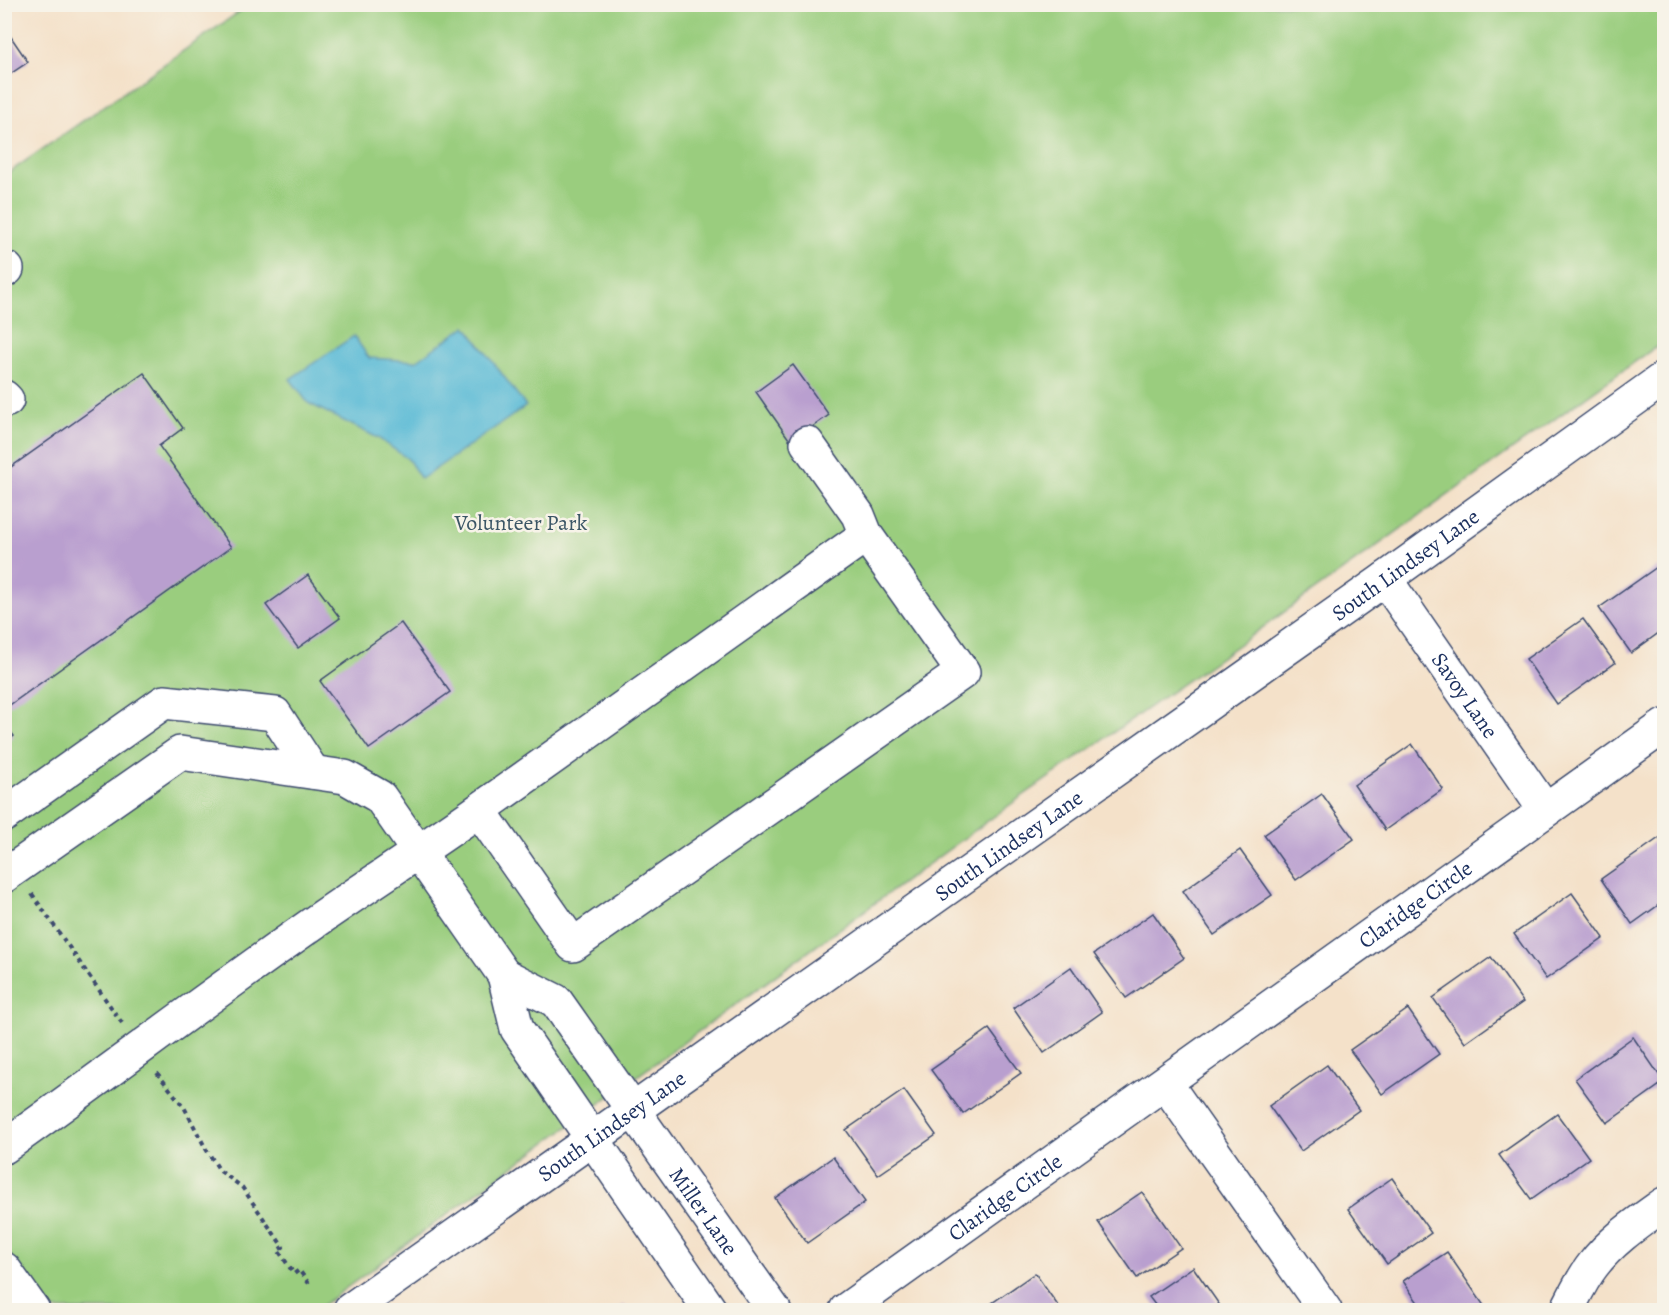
<svg xmlns="http://www.w3.org/2000/svg" width="1669" height="1315" font-family="Alegreya,serif">
<style>
.green{fill:#9acd7e;stroke:#5a7e6e;stroke-width:1.5}
.water{fill:#57b9d5;stroke:#39749a;stroke-width:1.5}
.building{fill:#b99fcf}
.lines{fill:none;stroke-linecap:round;stroke-linejoin:round}
.minor-casing{stroke:#3c4a6e;stroke-width:36}
.path{stroke:#3c4a6e;stroke-width:4;stroke-dasharray:4.5 4.5;stroke-linecap:butt}
.minor{stroke:#fff;stroke-width:33}
.labels{text-anchor:middle;stroke-width:5;stroke-linejoin:round;paint-order:stroke}
.park-label{font-size:22px;fill:#3b5666;stroke:#f7f3e8}
.street-label{font-size:22px;fill:#1b2f5e;stroke:#f7f3e8}
</style>
<rect width="100%" height="100%" fill="#f7f3e8"/>
<filter id="ink" filterUnits="userSpaceOnUse"><feTurbulence type="fractalNoise" baseFrequency=".0167" numOctaves="2"/><feDisplacementMap in="SourceGraphic" scale="12" xChannelSelector="R" yChannelSelector="G"/><feConvolveMatrix kernelMatrix="1 2 1 2 8 2 1 2 1" color-interpolation-filters="sRGB"/></filter>
<filter id="wash" filterUnits="userSpaceOnUse"><feTurbulence type="fractalNoise" baseFrequency=".008" numOctaves="4" result="noise"/><feDisplacementMap in="SourceGraphic" scale="24" xChannelSelector="R" yChannelSelector="G"/><feGaussianBlur stdDeviation="1.35" result="paint"/><feColorMatrix in="noise" values="0 0 0 0 0 0 0 0 0 0 0 0 0 0 0 0 0 1.4 0 .05"/><feComposite in="paint" operator="in"/></filter>
<g filter="url(#wash)">
<rect width="100%" height="100%" fill="#f4e1c9"/>
<!-- green -->
<path class="green" d="M249,5H1664V341L1241,643L1014,802L316,1310H5L4,176Z"/>
<!-- water -->
<path class="water" d="M466,326L526,406L421,479L408,459L378,438L308,403L290,379L354,336L369,358L416,361Z"/>
<g id="blocks">
<!-- building -->
<path class="building" d="M9,34L28,62L4,78V37Z
M793,365L829,415L791,442L756,392Z
M144,373L183,428L159,446L231,547L4,709V472Z
M1657,567L1664,577V629L1631,653L1599,608Z
M308,575L340,618L298,648L266,605Z
M1583,619L1615,663L1557,704L1526,659Z
M401,623L450,692L369,749L320,681Z
M4,723L14,736L4,743Z
M1412,744L1443,789L1385,830L1354,785Z
M1322,794L1354,839L1296,880L1264,835Z
M1659,838L1664,846V901L1632,924L1601,879Z
M1240,850L1272,895L1214,935L1183,891Z
M1572,893L1604,938L1546,979L1514,934Z
M1153,913L1184,958L1126,998L1094,954Z
M1491,957L1523,1002L1465,1043L1433,998Z
M1071,967L1102,1012L1044,1053L1013,1008Z
M1408,1009L1439,1054L1382,1094L1350,1050Z
M989,1029L1021,1073L963,1114L931,1070Z
M1633,1037L1664,1082L1607,1123L1575,1079Z
M1327,1065L1359,1110L1301,1151L1269,1106Z
M904,1090L936,1135L878,1175L846,1130Z
M1557,1114L1589,1158L1531,1199L1499,1155Z
M833,1157L865,1202L807,1243L775,1198Z
M1392,1178L1431,1233L1387,1264L1348,1209Z
M1142,1192L1181,1248L1137,1278L1098,1222Z
M1447,1252L1487,1310H1423L1403,1281Z
M1193,1267L1223,1310H1159L1149,1297Z
M1035,1273L1061,1310H982Z
M624,1305L628,1310H616Z"/>
</g>
</g>
<g filter="url(#ink)">
<use href="#blocks" fill-opacity="0" stroke="#3c4a6e" stroke-width="1.5"/>
<g class="lines">
<!-- minor casing -->
<g class="minor-casing">
<g id="minor">
<path d="M4,271L7,269"/>
<path d="M4,397L7,400"/>
<path d="M807,443L858,515L866,535"/>
<path id="s1" d="M1385,579L1545,810"/>
<path d="M4,815L164,702L275,714L313,772"/>
<path d="M4,876L180,753L345,777L380,797L504,975L517,1029L710,1310"/>
<path id="s2" d="M504,975L556,1001L774,1310"/>
<path d="M1166,1084L1325,1310"/>
<path d="M4,1147C112,1070 217,990 325,915C376,880 428,846 479,810L866,535L963,672L573,945L479,810"/>
<path d="M4,1269L33,1310"/>
<path id="s3" d="M350,1310L1385,579L1664,378"/>
<path id="s4" d="M846,1310L1664,726"/>
<path d="M1567,1310C1575,1295 1582,1279 1593,1265C1612,1240 1639,1222 1664,1204"/>
</g>
</g>
<!-- path -->
<path class="path" d="M32,894L122,1023
M157,1073L184,1107L206,1149L220,1171L242,1187L283,1247L278,1250L294,1274L299,1270L310,1285"/>
<!-- minor -->
<use href="#minor" class="minor"/>
</g>
</g>
<g class="labels">
<!-- park labels -->
<g class="park-label">
<text x="521" y="530">Volunteer Park</text>
</g>
<!-- street labels -->
<g class="street-label">
<text dy="8" stroke="none"><textPath href="#s3" startOffset="1292">South Lindsey Lane</textPath></text>
<text dy="8" stroke="none"><textPath href="#s1" startOffset="141">Savoy Lane</textPath></text>
<text dy="8" stroke="none"><textPath href="#s3" startOffset="806">South Lindsey Lane</textPath></text>
<text dy="8" stroke="none"><textPath href="#s4" startOffset="699">Claridge Circle</textPath></text>
<text dy="8" stroke="none"><textPath href="#s3" startOffset="320">South Lindsey Lane</textPath></text>
<text dy="8" stroke="none"><textPath href="#s4" startOffset="195">Claridge Circle</textPath></text>
<text dy="8" stroke="none"><textPath href="#s2" startOffset="315">Miller Lane</textPath></text>
</g>
</g>
<!-- margin -->
<rect width="1669" height="1315" fill="none" stroke="#f7f3e8" stroke-width="24"/>
</svg>
